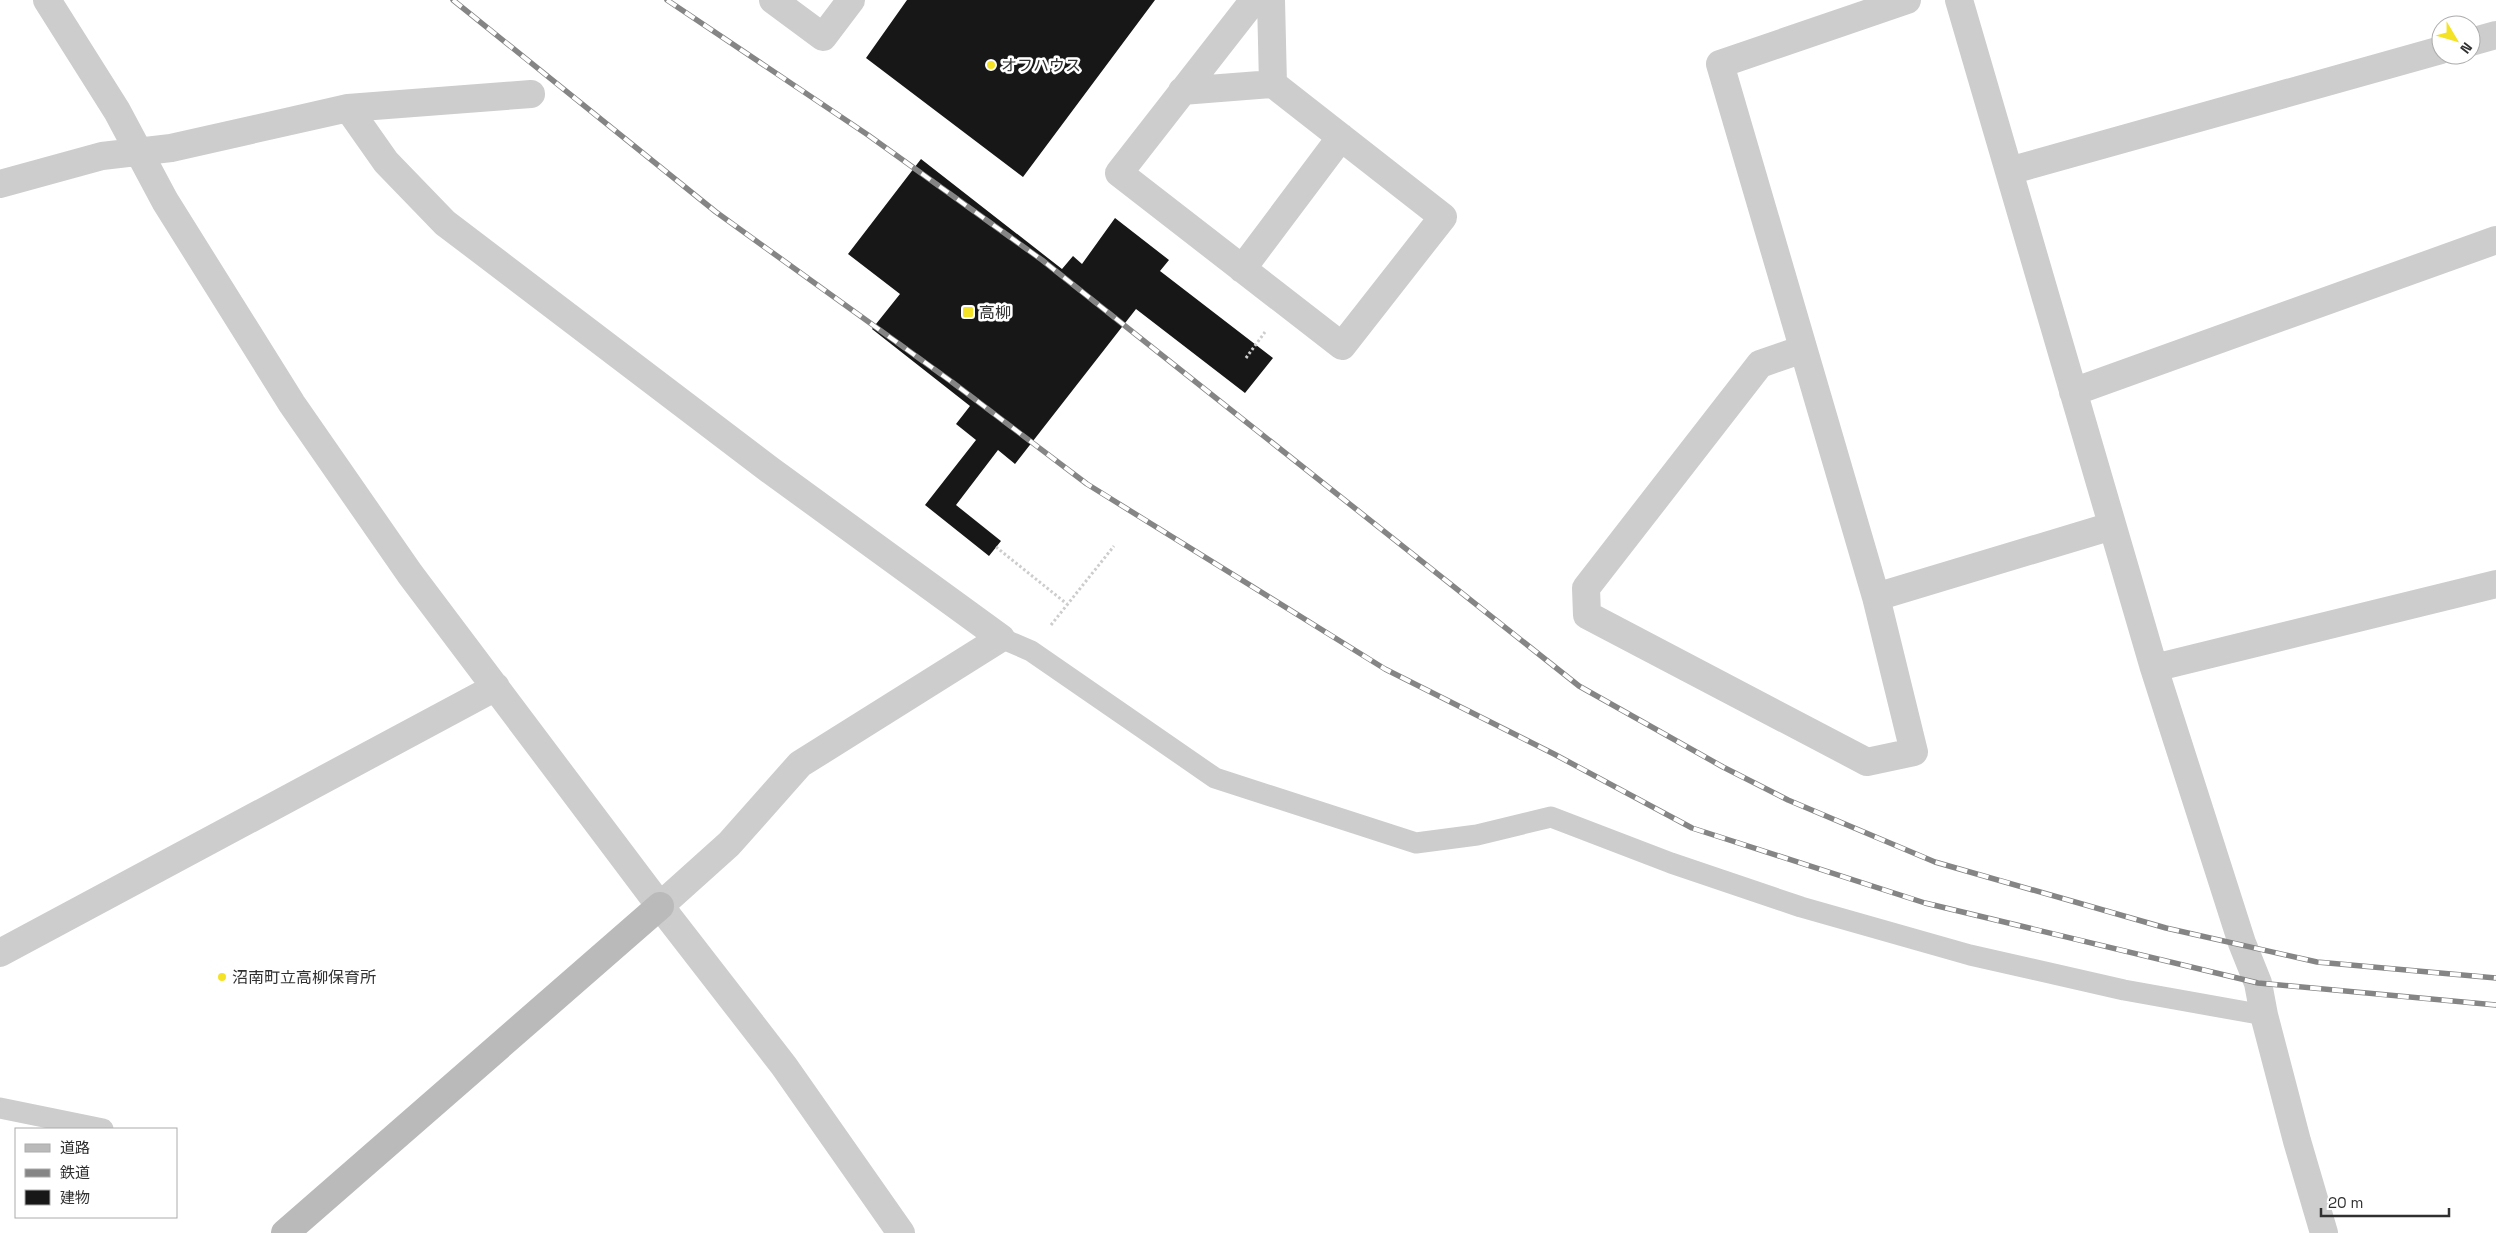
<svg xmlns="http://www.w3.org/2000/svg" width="2496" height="1233" font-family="'Space Grotesk','Noto Sans JP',sans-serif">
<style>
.building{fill:#171717}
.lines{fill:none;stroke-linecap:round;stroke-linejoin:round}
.path{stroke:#cdcdcd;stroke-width:3;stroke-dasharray:2.5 2.5;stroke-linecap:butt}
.lane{stroke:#cdcdcd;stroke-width:21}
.street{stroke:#cdcdcd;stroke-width:28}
.secondary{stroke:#bababa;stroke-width:28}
.rail-casing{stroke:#858585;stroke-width:5.5}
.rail{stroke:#fff;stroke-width:4;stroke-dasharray:11;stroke-linecap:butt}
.poi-dot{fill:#f4e226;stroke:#fff;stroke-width:2}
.labels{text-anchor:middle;stroke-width:5;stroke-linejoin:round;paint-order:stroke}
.poi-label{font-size:16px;fill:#303030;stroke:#fff;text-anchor:start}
</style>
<rect width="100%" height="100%" fill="#fff"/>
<!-- building -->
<path class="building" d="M907,0H1155L1023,177L866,58Z
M921,159L1062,269L1073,256L1082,264L1115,218L1169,260L1160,271L1273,358L1245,393L1136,309L1015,464L998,450L956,505L1001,541L989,556L925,505L976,440L956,424L970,406L872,329L900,294L848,254Z"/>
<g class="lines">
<!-- path -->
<path class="path" d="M1246,358L1265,332
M996,547L1067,604
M1051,625L1114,546"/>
<!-- lane -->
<path class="lane" d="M1001,638L1031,651L1215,778L1416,843L1477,835L1551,817L1671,863L1801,907L1970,955L2124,990L2264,1015
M0,1108L103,1129"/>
<!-- street -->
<path class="street" d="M47,0L117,111L165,201L292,404L410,574L660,906L784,1066L901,1233
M773,0L823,37L851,0
M1254,0L1119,173L1342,346L1443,217L1273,84L1271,0
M1907,0L1720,64L1876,597L2112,526
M1959,0L2154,668L2242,943L2258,983L2264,1015L2297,1141L2324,1233
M2471,42L2496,35
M1182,91L1273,84
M348,108L386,162L445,223L770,470L1001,638L800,764L729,844L660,906
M2009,171L2441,50
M0,184L102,156L171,148L348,108L531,94
M1242,269L1341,137
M1803,349L1760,364L1586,588L1587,615L1867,762L1914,752L1876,597
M2073,392L2496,240
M2154,668L2496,584
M0,953L496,687"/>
<!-- secondary -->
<path class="secondary" d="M285,1233L660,906"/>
<!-- rail casing -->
<g class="rail-casing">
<path id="rail" d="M453,0L716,212L952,382L1087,484L1385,669L1554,754L1692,828L1925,903L2258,983L2496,1005
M667,0L868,135L1042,260L1579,686L1723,767L1788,800L1935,862L2166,928L2317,962L2496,978"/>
</g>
<!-- rail -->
<use href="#rail" class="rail"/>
</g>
<!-- markers -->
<g class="poi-dot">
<circle cx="991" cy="65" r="5"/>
<rect x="962" y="306" width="12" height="12" rx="2.5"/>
<circle cx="222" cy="977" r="5"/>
</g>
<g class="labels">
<!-- poi labels -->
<g class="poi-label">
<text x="1001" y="71">オフハウス</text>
<text x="979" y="318">高柳</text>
<text x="232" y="983">沼南町立高柳保育所</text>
</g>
</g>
<!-- legend -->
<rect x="15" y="1128" width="162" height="90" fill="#ffffff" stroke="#acacac"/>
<rect x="25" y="1144" width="25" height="8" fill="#bababa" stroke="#acacac"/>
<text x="60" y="1153" font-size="15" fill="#303030">道路</text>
<rect x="25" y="1169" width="25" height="8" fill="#858585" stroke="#acacac"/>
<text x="60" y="1178" font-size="15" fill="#303030">鉄道</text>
<rect x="25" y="1190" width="25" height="15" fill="#171717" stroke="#acacac"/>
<text x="60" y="1203" font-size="15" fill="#303030">建物</text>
<!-- north arrow -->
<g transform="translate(2456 40) rotate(128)"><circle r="24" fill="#ffffff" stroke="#acacac"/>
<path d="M0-4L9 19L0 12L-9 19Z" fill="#f4e226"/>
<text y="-8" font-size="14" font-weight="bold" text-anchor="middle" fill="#303030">N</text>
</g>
<!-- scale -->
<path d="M2321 1208v8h128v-8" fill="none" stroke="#303030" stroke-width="2.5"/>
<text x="2328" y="1208" font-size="15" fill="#303030" stroke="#ffffff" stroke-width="4" paint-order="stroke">20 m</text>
</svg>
